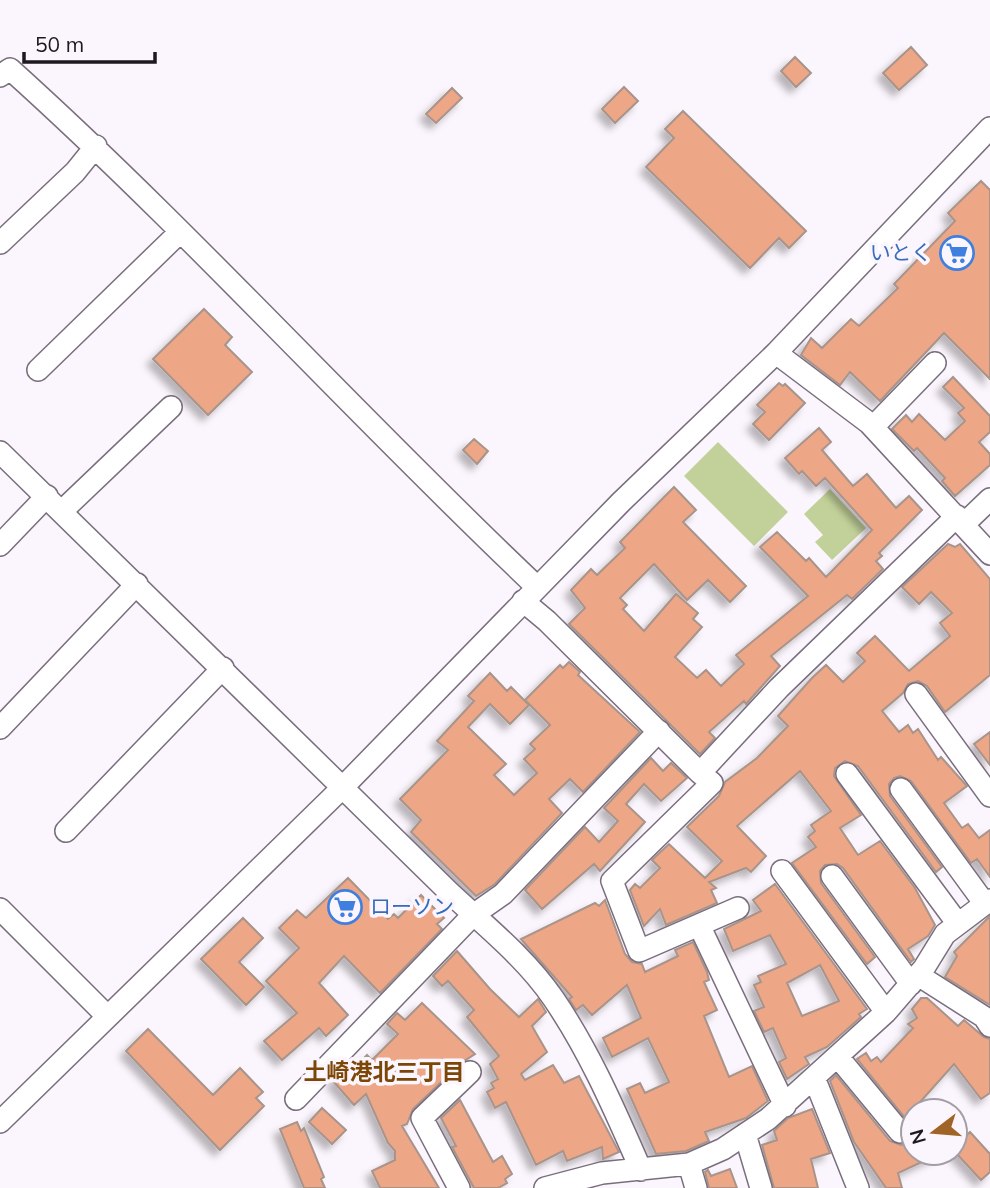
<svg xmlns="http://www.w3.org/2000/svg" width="990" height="1188" font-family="Mulish,'Noto Sans JP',sans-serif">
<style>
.green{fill:#c2d199}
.building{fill:#eda686;stroke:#a8948b;stroke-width:2;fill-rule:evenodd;filter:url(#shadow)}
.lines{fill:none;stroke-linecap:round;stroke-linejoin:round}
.minor-casing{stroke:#7a6e7e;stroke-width:24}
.minor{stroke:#fff;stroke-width:21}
.labels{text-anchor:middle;stroke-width:7;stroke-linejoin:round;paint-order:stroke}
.shop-label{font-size:21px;fill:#366cbe;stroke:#fbf6fd;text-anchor:end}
.neighbourhood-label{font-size:23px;font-weight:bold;fill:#7b4606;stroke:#fbf6fd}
</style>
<defs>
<filter id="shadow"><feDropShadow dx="-6" dy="6" stdDeviation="3.5" flood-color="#0004"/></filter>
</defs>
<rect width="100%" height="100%" fill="#fbf6fd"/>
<!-- green -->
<path class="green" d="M718,442L788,512L754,546L684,476Z
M830,489L866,528L832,560L815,542L823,535L804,514Z"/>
<!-- building -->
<path class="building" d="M911,47L927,65L899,90L883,73Z
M795,57L811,73L796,87L781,71Z
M624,87L638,101L615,123L602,109Z
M452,88L462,98L436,123L426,114Z
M683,111L806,231L789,248L779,238L750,268L646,167L674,138L665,129Z
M981,181L990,190V379L944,333L880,401L850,372L840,385L801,355L811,338L822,348L851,319L859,326L898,288L894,284L955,221L948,213Z
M204,309L232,337L225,345L252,372L208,415L153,359Z
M953,377L990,416V432L979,442L990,454V465L955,496L942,481L945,478L917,448L914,451L892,429L906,415L912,422L919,414L945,440L965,421L958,413L964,408L943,387Z
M779,383L783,386L785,384L805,403L769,440L753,424L765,412L757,405Z
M819,428L831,442L822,450L853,486L867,474L896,508L909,496L922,510L879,553L882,556L876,561L883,569L852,599L847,595L771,656L780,666L746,704L744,701L709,732L715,738L700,754L569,624L585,608L571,590L591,569L597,575L625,548L620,542L674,487L696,510L683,522L746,586L730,602L708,580L687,600L654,564L620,598L627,605L623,609L644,631L676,594L698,613L693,619L702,627L675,657L697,678L706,670L721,686L744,664L736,655L808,596L760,547L777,532L806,561L809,558L826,577L872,530L825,478L816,486L802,471L799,474L785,458Z
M474,439L488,451L477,464L463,450Z
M948,544L955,547L960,544L990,579V675L945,712L927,686L918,681L908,684L903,693L882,711L899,732L908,725L913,733L918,729L938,760L941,757L967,786L944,803L962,828L968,824L979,838L990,830V877L977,859L971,863L911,781L900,776L894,778L889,784L890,796L942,867L936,872L858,766L845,761L835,768L834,776L861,815L840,828L858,855L880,841L915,888L935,925L928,936L908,949L914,959L911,962L843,868L837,864L825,865L820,871L821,883L875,957L867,964L792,863L816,847L808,837L815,831L811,825L831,811L800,771L737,826L766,856L751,872L746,868L709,882L716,888L711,890L717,903L666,925L660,909L644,926L630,890L635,884L640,888L660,868L652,860L669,844L705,878L722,861L687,827L719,796L725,782L757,758L788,726L778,716L812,678L826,665L843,682L865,661L857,653L875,636L909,671L950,636L940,623L952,613L931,592L919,604L902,587Z
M569,662L580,672L578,675L640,732L583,792L570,779L549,799L562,813L495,884L476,896L411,832L421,820L400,799L448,750L437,741L474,701L468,696L490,673L507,691L511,687L529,705L510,724L490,704L468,727L506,764L494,775L514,795L537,773L524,759L535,749L530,744L550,725L525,700L560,665L563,668Z
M990,732V765L974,744Z
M651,758L663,771L671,763L687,778L661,801L644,784L626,804L645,822L600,871L594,864L542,909L525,890L585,827L599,842L618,821L604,808Z
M348,878L388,919L394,914L398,918L421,895L444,918L437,924L442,929L380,993L344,956L319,983L348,1015L326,1036L319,1028L282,1060L264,1041L297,1013L266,981L299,948L279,928L297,910L306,918Z
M775,884L867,1009L859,1014L861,1017L827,1047L805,1057L809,1064L787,1079L779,1062L786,1058L773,1028L764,1032L754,1011L764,1007L754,985L761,982L758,976L786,964L770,935L733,951L724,929L761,911L753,900ZM820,965L839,1001L802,1016L787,983Z
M605,900L625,954L632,962L642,964L645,972L678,956L675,950L693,942L707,972L709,980L704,982L717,1010L704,1016L729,1077L752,1066L768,1101L746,1118L705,1132L709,1141L686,1151L656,1154L627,1089L640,1083L645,1093L669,1082L648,1038L612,1057L603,1038L641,1018L627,985L592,1015L583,1005L576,1010L569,999L572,997L521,939L595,903L599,906Z
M990,916V1005L945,977L957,956L954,952Z
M243,918L263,938L239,962L264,987L246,1005L201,959Z
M457,951L490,989L519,1017L538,999L546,1012L532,1026L547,1052L521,1074L525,1080L553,1065L564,1083L579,1076L619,1152L603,1159L602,1147L567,1161L563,1151L536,1165L506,1102L495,1108L487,1092L494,1088L491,1083L498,1079L490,1064L499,1056L467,1017L474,1010L448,981L442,986L433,976Z
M921,998H927L958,1026L964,1020L984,1037L990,1039V1093L981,1099L954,1064L913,1110V1153H941L898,1173L902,1188H886L854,1142L830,1081L836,1075L890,1141L901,1145L909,1142L913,1130L910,1124L857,1059L866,1053L871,1061L877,1057L881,1062L913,1028L908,1024L917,1018L912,1009Z
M422,1003L475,1054L461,1063L413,1109L407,1124L402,1126L439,1188H380L372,1171L395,1160V1151L388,1143L366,1094L354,1105L333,1081L347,1068L351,1072L367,1055L372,1060L398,1034L387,1024L397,1013L405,1020Z
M148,1029L213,1095L240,1068L263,1092L256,1098L264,1106L220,1150L126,1051Z
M460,1100L493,1162L502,1156L512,1174L505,1179L507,1183L498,1188H474L452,1147L456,1146L441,1118Z
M322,1108L346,1130L332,1144L309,1122Z
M812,1109L830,1153L811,1159L818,1188H774L762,1145L777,1140L774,1131L788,1118Z
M297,1122L301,1131L304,1128L324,1177L321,1179L325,1188H304L280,1129Z
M970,1132L990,1154V1172L981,1180L955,1152V1146Z
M730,1169L737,1188H709L705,1172L708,1170L711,1176Z"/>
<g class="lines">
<!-- minor casing -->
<g class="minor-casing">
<path id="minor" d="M0,76L10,69C193,234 358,418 537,587
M0,243L75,172L96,146
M776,353L869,423L990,554
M38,370L180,232
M873,427L935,363
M0,452L448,891C484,925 525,957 553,998C590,1052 615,1111 641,1170
M62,511L171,407
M965,523L990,499
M0,545L47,496
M523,601L547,621L700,773L779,688L957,516
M916,694L990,796
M0,728L137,584
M700,773L712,783L612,881L639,951L738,908
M847,774L958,924
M901,789L985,904
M66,831L223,668
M782,871L886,1012
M832,876L911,984
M0,909L106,1015
M699,925L785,1106
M918,975L984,1017L990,1026
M838,1057L900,1132
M815,1080L858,1188
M296,1099L473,915L503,894L659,731
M0,1122L343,787L621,502L776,353L990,128
M745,1134L761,1188
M689,1164L696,1188
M459,1188L422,1118L470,1072
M545,1188L602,1173L689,1164L723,1149L768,1119L886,1012L924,968L945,934L990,900"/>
</g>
<!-- minor -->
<use href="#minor" class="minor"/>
</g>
<!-- icons -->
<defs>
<g id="supermarket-ring" transform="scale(1.75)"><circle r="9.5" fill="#fbf6fd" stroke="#3f7fe0" stroke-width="1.5"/><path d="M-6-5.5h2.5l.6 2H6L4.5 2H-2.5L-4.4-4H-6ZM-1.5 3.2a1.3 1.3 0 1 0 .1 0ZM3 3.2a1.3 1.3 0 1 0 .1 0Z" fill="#3f7fe0"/></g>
</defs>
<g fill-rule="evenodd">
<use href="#supermarket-ring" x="957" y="253"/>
<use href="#supermarket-ring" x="345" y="907"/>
</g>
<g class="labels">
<!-- shop labels -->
<g class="shop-label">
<text x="932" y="260">いとく</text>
<text x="370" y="914" text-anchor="start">ローソン</text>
</g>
<!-- neighbourhood labels -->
<g class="neighbourhood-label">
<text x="384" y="1080">土崎港北三丁目</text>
</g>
</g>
<!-- north arrow -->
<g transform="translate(934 1132) rotate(254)"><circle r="33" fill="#fbf6fd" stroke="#a39ea5" stroke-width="2"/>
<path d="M0-5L12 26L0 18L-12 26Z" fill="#a06427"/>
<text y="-10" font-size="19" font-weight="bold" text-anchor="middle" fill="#1e1920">N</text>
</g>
<!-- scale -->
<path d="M24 52v10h131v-10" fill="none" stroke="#1e1920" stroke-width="3.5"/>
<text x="35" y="52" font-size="21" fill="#1e1920" stroke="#fbf6fd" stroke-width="5" paint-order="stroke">50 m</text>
</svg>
